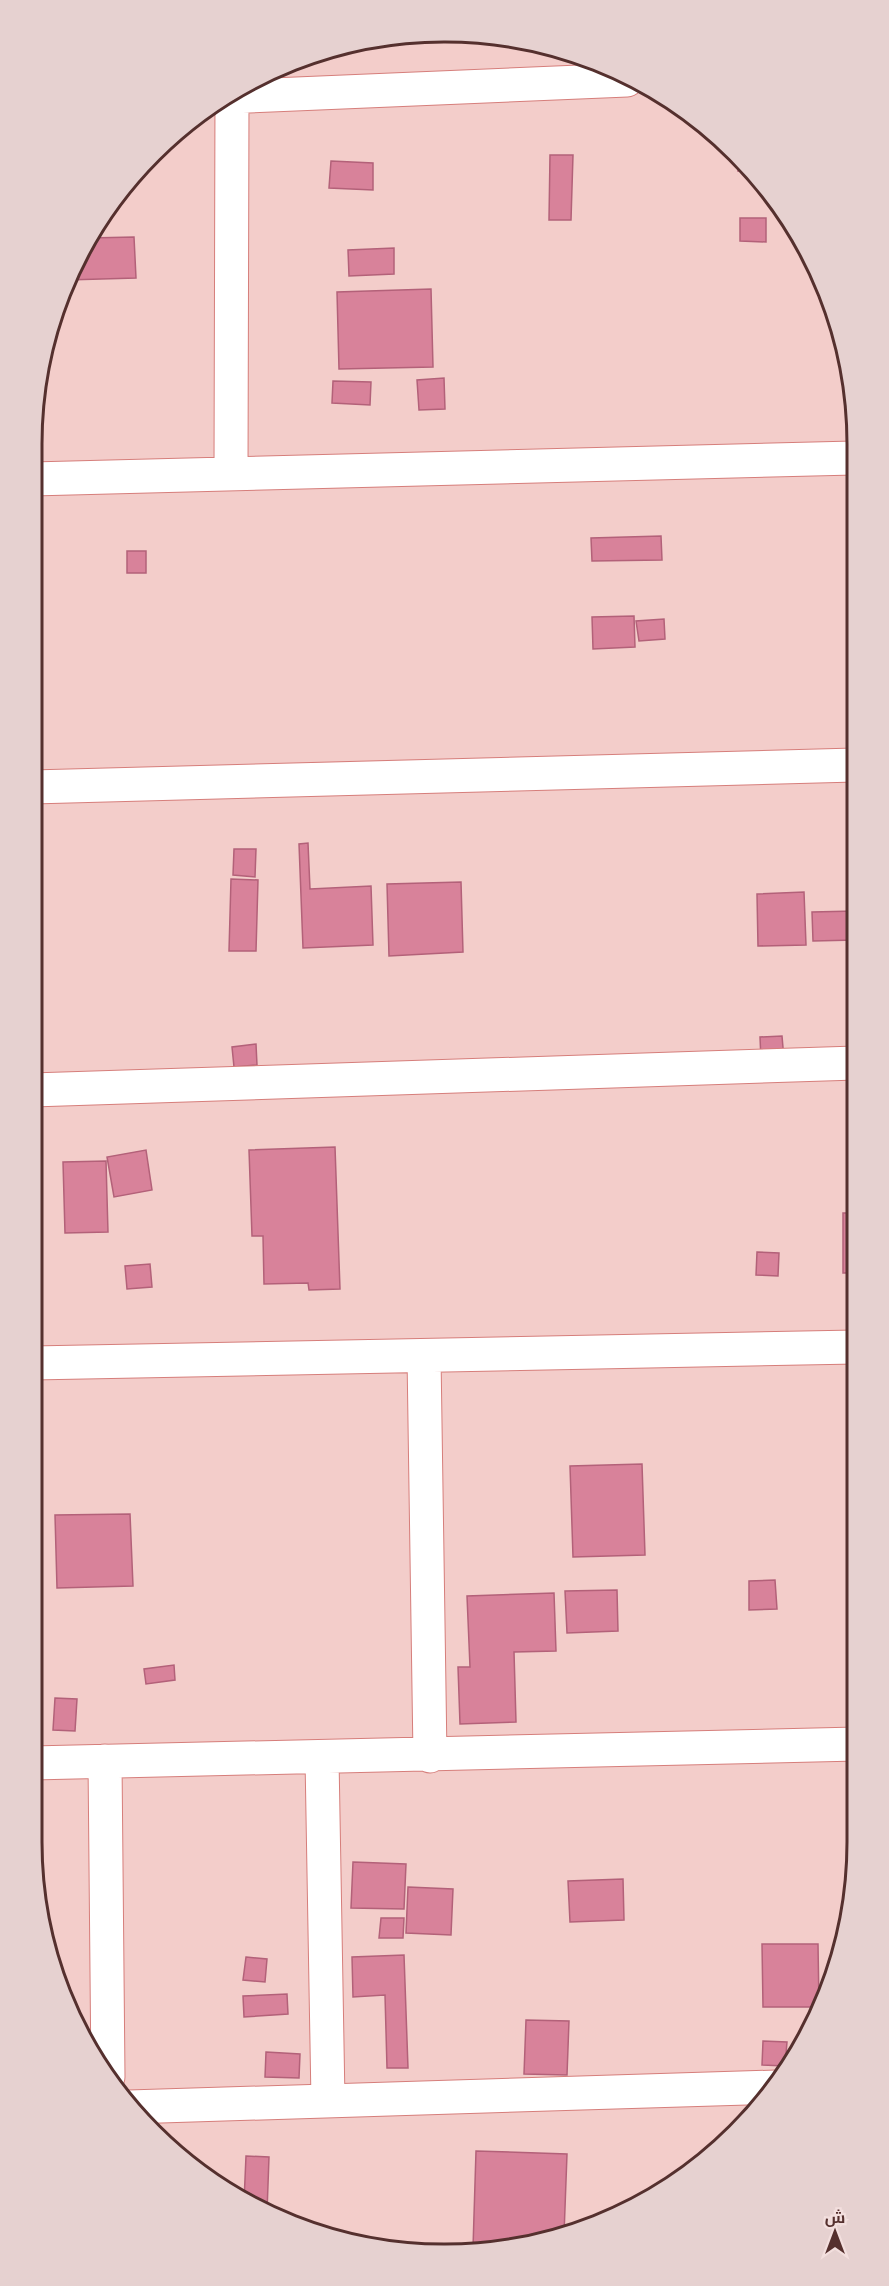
<svg xmlns="http://www.w3.org/2000/svg" width="889" height="2286" font-family="'Times New Roman',Cairo,serif">
<style>
.building{fill:#d8829a;stroke:#b36179;stroke-width:1.5}
.lines{fill:none;stroke-linecap:round;stroke-linejoin:round}
.street-casing{stroke:#d67e7b;stroke-width:35}
.street{stroke:#fff;stroke-width:33}
.rim{fill:none;stroke:#55302e;stroke-width:3}
</style>
<rect width="100%" height="100%" fill="#f3cdca"/>
<!-- building -->
<path class="building" d="M550,155H573L571,220H549Z
M739,158L754,172L738,171Z
M331,161L373,163V190L329,188Z
M740,218H766V242L740,241Z
M134,237L136,278L67,280L74,262L89,238Z
M394,248V274L349,276L348,250Z
M431,289L433,367L339,369L337,292Z
M444,378L445,409L419,410L417,380Z
M333,381L371,382L370,405L332,403Z
M661,536L662,560L592,561L591,538Z
M127,551H146V573H127Z
M634,616L635,647L593,649L592,617Z
M664,619L665,639L639,641L636,621Z
M308,843L310,889L371,886L373,945L303,948L299,844Z
M234,849H256L255,877L233,875Z
M231,879L258,880L256,951H229Z
M461,882L463,952L389,956L387,884Z
M804,892L806,945L758,946L757,894Z
M855,911V940L813,941L812,912Z
M782,1036L784,1059L761,1060L760,1037Z
M256,1044L257,1065L234,1067L232,1047Z
M335,1147L340,1289L309,1290L308,1283L264,1284L263,1236H252L249,1150Z
M146,1150L152,1190L114,1197L107,1157Z
M106,1161L108,1232L65,1233L63,1162Z
M843,1213H856V1273H843Z
M757,1252L779,1253L778,1276L756,1275Z
M150,1264L152,1287L127,1289L125,1266Z
M642,1464L645,1555L573,1557L570,1466Z
M130,1514L133,1586L57,1588L55,1515Z
M775,1580L777,1609L749,1610V1581Z
M617,1590L618,1631L567,1633L565,1591Z
M554,1593L556,1651L514,1652L516,1722L460,1724L458,1667H470L467,1596Z
M174,1665L175,1680L146,1684L144,1669Z
M32,1696L39,1727L32,1729Z
M55,1698L77,1699L75,1731L53,1730Z
M353,1862L406,1864L404,1909L351,1908Z
M623,1879L624,1920L570,1922L568,1881Z
M408,1887L453,1889L451,1935L406,1933Z
M381,1918H404L403,1938H379Z
M762,1944H818L819,2007H763Z
M404,1955L408,2068H387L385,1995L353,1997L352,1957Z
M246,1957L267,1959L265,1982L243,1980Z
M287,1994L288,2014L244,2017L243,1996Z
M526,2020L569,2021L567,2075L524,2074Z
M763,2041L787,2042L785,2066L762,2065Z
M266,2052L300,2054L299,2078L265,2077Z
M476,2151L567,2154L564,2235L525,2246L473,2248Z
M246,2156L269,2157L267,2212L244,2202Z"/>
<g class="lines">
<!-- street casing -->
<g class="street-casing">
<path id="street" d="M223,97L627,80
M231,473L232,97
M32,479L854,458
M32,787L855,765
M32,1090L856,1063
M424,1356L430,1756
M32,1363L856,1347
M322,1758L328,2101
M105,1761L108,2077
M32,1763L857,1744
M129,2107L776,2087"/>
</g>
<!-- street -->
<use href="#street" class="street"/>
</g>
<!-- crop -->
<path d="M0 0H889V2286H0ZM444 42H445A402 402 0 0 1 847 444V1842A402 402 0 0 1 445 2244H444A402 402 0 0 1 42 1842V444A402 402 0 0 1 444 42Z" fill="#e6d1d0" fill-rule="evenodd"/>
<path class="rim" d="M444 42H445A402 402 0 0 1 847 444V1842A402 402 0 0 1 445 2244H444A402 402 0 0 1 42 1842V444A402 402 0 0 1 444 42Z"/>
<!-- north arrow -->
<g transform="translate(835 2232)" stroke="#f3dfde" stroke-width="4.5" paint-order="stroke">
<path d="M0-4.5L10 22L0 15L-10 22Z" fill="#55302e"/>
<text y="-9" font-size="16" font-weight="bold" text-anchor="middle" fill="#55302e">ش</text>
</g>
</svg>
